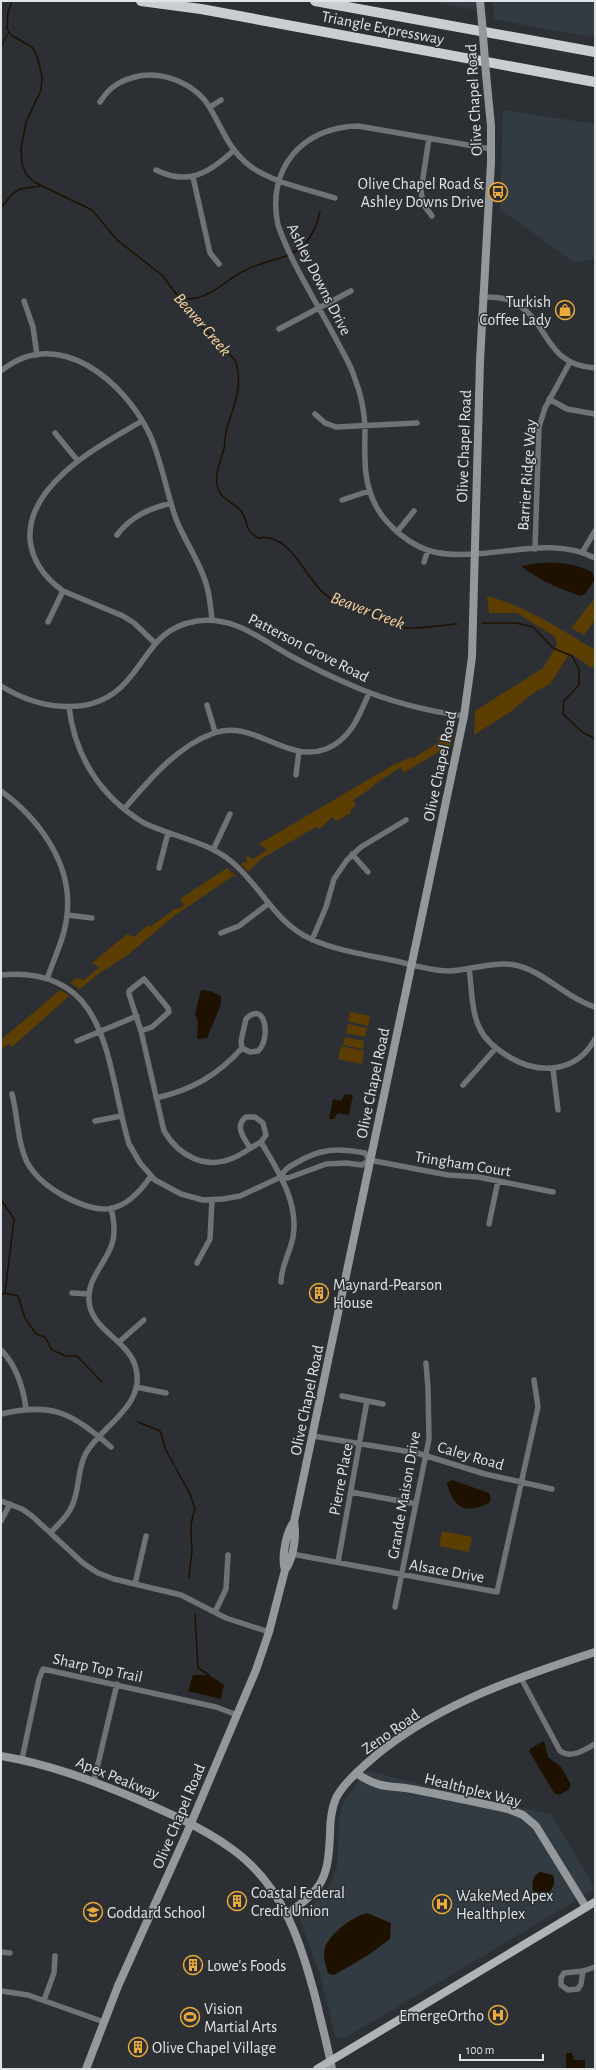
<svg xmlns="http://www.w3.org/2000/svg" width="596" height="2070" font-family="'Alegreya Sans',sans-serif">
<style>
.built{fill:#323a42}
.green{fill:#5c3e02}
.water{fill:#1f1100}
.lines{fill:none;stroke-linecap:round;stroke-linejoin:round}
.stream{stroke:#1f1100;stroke-width:1.5}
.street{stroke:#707274;stroke-width:5.5}
.secondary{stroke:#94989b;stroke-width:8}
.primary{stroke:#b0b4b8;stroke-width:8}
.highway{stroke:#c9ced3;stroke-width:10}
.secondary-bridge{stroke:#94989b;stroke-width:8}
.labels{text-anchor:middle;stroke-width:3;stroke-linejoin:round;paint-order:stroke}
.street-label{font-size:16px;fill:#e0e3e5;stroke:#2c3034}
.poi-label{font-size:16px;fill:#e0e3e5;stroke:#2c3034;text-anchor:start}
.water-label{font-size:17px;font-style:italic;fill:#fdd69f;stroke:#2c3034}
</style>
<rect width="100%" height="100%" fill="#2c3034"/>
<!-- built -->
<path class="built" d="M430,1H474L475,10Z
M493,1H595V38L494,19Z
M503,110L595,124V258L575,263L500,209Z
M367,1771L552,1815L595,1889L345,2038L339,2039L335,2035L321,1978L299,1917V1914L310,1908L319,1899L329,1886L337,1866L339,1820L342,1806L351,1791Z"/>
<!-- green -->
<path class="green" d="M487,596C526,606 560,629 595,650V663L592,668L570,653L550,684L536,691L510,712L474,735L475,711L543,668L557,645L555,637L517,613H489Z
M595,598V620L584,635L571,628Z
M454,729L451,745L403,773L401,767L372,786L373,787L353,800L356,806L350,810L351,813L337,821L332,817L320,829L318,827L314,828L261,859L248,872L241,864L247,861L246,855L253,859L267,850L259,844L393,765L411,757L412,759L439,742V740L436,739L442,734H446Z
M227,868L237,877L233,876L174,916L128,955L101,972L80,989L70,983L77,978L84,980L100,967L92,963L127,934L134,937L148,925L150,927L176,908L179,909L184,905L180,899Z
M60,990L69,996L12,1047L8,1044L1,1050V1040Z
M350,1012L370,1016L368,1026L348,1021Z
M348,1024L367,1028L365,1037L346,1033Z
M345,1037L364,1041L363,1049L343,1045Z
M341,1046L364,1051L362,1064L338,1059Z
M442,1531L472,1537L469,1552L439,1546Z"/>
<!-- water -->
<path class="water" d="M539,563C559,562 574,563 592,572L595,579L585,594L581,596C560,589 538,580 521,566Z
M201,990L210,991L221,996V1004L207,1038L199,1039L197,1037L198,1023L195,1014Z
M345,1094L353,1095L349,1115L338,1113L334,1119H329L333,1099L341,1101Z
M452,1480L489,1493L491,1498L489,1503C465,1515 453,1508 447,1483Z
M193,1675H209L224,1685L221,1699L188,1691Z
M544,1741L548,1757L561,1767L571,1785L568,1790L559,1795L554,1793L529,1751L531,1748Z
M540,1872L553,1875C557,1886 550,1894 540,1899L533,1892C532,1884 532,1876 540,1872Z
M367,1913L391,1923L390,1939L370,1954L336,1974L332,1975L328,1973C326,1965 322,1956 325,1948C330,1933 352,1917 367,1913Z
M566,2053H572L574,2060H585V2069H566Z"/>
<g class="lines">
<!-- stream -->
<path class="stream" d="M12,1L8,12L7,28L11,35L32,47L37,56L42,76L41,90L26,122L21,149L22,164L26,174L34,182L92,210L117,240L162,275L199,324L235,360C244,384 234,405 227,428C225,434 225,442 224,449C220,463 212,479 220,493C225,501 235,503 241,511C249,522 243,529 258,538C294,532 305,584 332,599C343,605 357,607 369,612C381,618 391,627 405,628C421,629 440,625 457,624
M1,46L9,32
M1,208L12,194L20,189L40,186
M292,253C308,247 317,227 320,211
M178,297C206,306 224,279 248,269C261,263 275,260 289,255
M483,623H516L533,627L553,648L572,656L579,669V685L564,701L563,714L581,731L595,739
M1,1200L14,1219L5,1293
M1,1295L5,1293L18,1296L25,1318L36,1334L45,1337L52,1350L66,1356H77L102,1382
M138,1422L160,1431L166,1450L190,1494L195,1509C189,1526 191,1533 192,1549C192,1558 189,1569 189,1578
M195,1615L198,1668L209,1675"/>
<!-- street -->
<path class="street" d="M100,102C110,86 121,80 139,76C165,71 197,85 210,108C223,130 229,150 250,166C273,183 307,189 335,198
M210,107L221,100
M429,138L421,191L423,204L432,216
M491,149L358,126C302,127 266,169 278,225C292,265 317,303 337,341C343,353 351,365 355,379C361,394 364,410 365,426C365,456 362,481 377,508C388,527 412,547 434,552C486,563 547,533 595,558
M156,170C188,186 209,173 233,151
M193,177L210,253L219,264
M482,297C494,297 505,297 515,303C550,322 544,365 595,368
M24,301L33,327L37,355
M279,329L351,291
M1,371C58,324 125,382 150,435C162,462 166,491 176,519C185,542 201,563 207,587C210,598 211,609 212,620
M549,399L567,409L595,414
M315,414L325,423L336,427L417,423
M142,421C101,445 27,483 30,539C32,562 45,578 63,591L123,616L134,623L155,643
M55,433L78,461
M342,500L369,491
M397,532L414,511
M117,535C131,516 149,509 171,503
M535,549L539,427L545,408L570,362
M583,551L595,531
M424,562L428,550
M48,622L63,591
M1,686C38,709 93,719 126,682C150,656 155,628 197,621C235,616 260,639 291,656C311,667 332,677 353,686C388,701 426,711 464,716
M207,705L215,732
M69,707C75,757 101,797 144,823C173,837 207,841 232,862C261,886 275,923 311,939C337,951 367,955 396,961C413,965 431,971 449,971C471,970 494,961 515,965C544,971 566,998 595,1007
M296,775L299,751
M1,791C39,819 73,864 67,915C65,937 54,958 47,979
M124,809C149,780 177,746 214,733C254,719 287,764 326,749C351,739 359,716 369,693
M214,848L230,814
M352,854L368,872
M159,868L168,833
M67,915L92,918
M221,933L239,926L268,904
M312,940L326,907L334,879L347,860L361,847L406,820
M469,969C472,987 471,1012 480,1029C486,1042 499,1051 511,1058C541,1075 577,1072 595,1039
M1,975C112,965 106,1068 129,1144L140,1163L155,1180L181,1194L203,1200L223,1199L240,1196L281,1177L288,1178L326,1164L346,1163L362,1165L369,1160
M141,1031L152,1027L169,1012L168,1008L144,979L129,991V994L141,1031L164,1131C179,1156 205,1170 233,1158C243,1154 251,1147 261,1142C278,1171 299,1202 293,1237C290,1253 281,1266 281,1282
M77,1041L137,1016
M553,1069L558,1110
M463,1085L496,1048
M12,1094C18,1116 17,1141 27,1162C35,1177 48,1187 62,1195C102,1217 124,1215 151,1176
M156,1098C192,1090 218,1075 242,1048L250,1052L258,1051C271,1040 266,999 246,1019L241,1041L242,1048
M95,1121L121,1116
M250,1148C244,1138 234,1126 246,1117H255L263,1123L266,1135L261,1142
M369,1160L448,1175L478,1177L553,1192
M281,1177C284,1169 289,1167 296,1163C321,1148 337,1148 365,1153L369,1160
M489,1224L498,1181
M197,1263L210,1239L212,1200
M72,1293L89,1294
M119,1342L144,1320
M1,1350C17,1366 23,1387 26,1408
M136,1387L166,1393
M342,1396L383,1404
M1,1414C54,1402 71,1413 111,1447
M313,1436L417,1453L485,1474L552,1489
M351,1492L416,1504
M1,1501L22,1509L32,1516L83,1563L98,1573L114,1579L181,1595L226,1618L269,1632
M1,1521L10,1504
M51,1532C59,1524 68,1516 72,1506C80,1489 77,1469 86,1453C102,1425 148,1405 135,1365C126,1339 90,1329 89,1300C87,1279 106,1263 112,1244C116,1232 114,1220 111,1208
M292,1554L497,1592L538,1407L534,1380
M338,1562L367,1401
M135,1584L146,1536
M395,1607L429,1439L428,1388L426,1363
M215,1612L226,1589L228,1555
M521,1678L560,1751C572,1759 584,1750 595,1744
M22,1759L39,1679L43,1669L216,1707L237,1715
M94,1781L117,1684
M1,1952L10,1953
M583,1971L581,1984L578,1989L568,1990L561,1985V1978L564,1973L583,1971L595,1967
M1,1991L28,1995L104,2022
M44,2000L54,1973L55,1956"/>
<!-- secondary -->
<path class="secondary" d="M480,1L482,22
M285,1570C281,1558 286,1532 294,1522
M1,1756C49,1764 94,1781 139,1800C171,1814 203,1828 232,1849C284,1886 302,1945 317,2004C322,2026 328,2047 332,2069
M356,1773C383,1791 389,1784 417,1790C448,1796 478,1803 508,1809L523,1815L536,1826L586,1907
M287,1914C324,1888 328,1878 330,1834C330,1821 331,1810 336,1798C343,1785 355,1774 366,1764C429,1707 515,1678 595,1652
M86,2069L118,1986L186,1835L256,1670L269,1632L285,1570C293,1560 297,1536 294,1522L464,716L472,657L480,361L491,162V126L486,74"/>
<!-- primary -->
<path class="primary" d="M317,2069L595,1902"/>
<!-- highway -->
<path class="highway" d="M141,1L201,9L595,82
M315,1L595,52"/>
<!-- secondary-bridge -->
<path class="secondary-bridge" d="M482,22L486,74"/>
</g>
<!-- icons -->
<defs>
<g id="bus-ring" transform="scale(1)"><circle r="9.5" fill="#2c3034" stroke="#ebaa39" stroke-width="1.5"/><path d="M-5-6H5V4H4V6H2V4H-2V6H-4V4H-5ZM-3.5-4V0h7V-4ZM-3.5 1.2v1.5H-2V1.2ZM2 1.2v1.5H3.5V1.2Z" fill="#ebaa39"/></g>
<g id="shop-ring" transform="scale(1)"><circle r="9.5" fill="#2c3034" stroke="#ebaa39" stroke-width="1.5"/><path d="M-5-2.5h2.3a2.7 3.5 0 0 1 5.4 0H5L5.5 6h-11ZM-1.5-2.5h3a1.5 2.3 0 0 0-3 0Z" fill="#ebaa39"/></g>
<g id="building-ring" transform="scale(1)"><circle r="9.5" fill="#2c3034" stroke="#ebaa39" stroke-width="1.5"/><path d="M-4-6H4V6H1V3H-1V6H-4ZM-2.5-4.3h1.7v1.8h-1.7ZM.8-4.3h1.7v1.8H.8ZM-2.5-1h1.7V.8h-1.7ZM.8-1h1.7V.8H.8Z" fill="#ebaa39"/></g>
<g id="hospital-ring" transform="scale(1)"><circle r="9.5" fill="#2c3034" stroke="#ebaa39" stroke-width="1.5"/><path d="M-5-5h3v3.5h4V-5h3V5h-3V1.5h-4V5h-3Z" fill="#ebaa39"/></g>
<g id="school-ring" transform="scale(1)"><circle r="9.5" fill="#2c3034" stroke="#ebaa39" stroke-width="1.5"/><path d="M0-5L7-2L0 1L-7-2ZM-4 1L0 2.5L4 1V4Q0 6-4 4Z" fill="#ebaa39"/></g>
<g id="stadium-ring" transform="scale(1)"><circle r="9.5" fill="#2c3034" stroke="#ebaa39" stroke-width="1.5"/><path d="M0-5a6.5 5 0 1 0 0 10a6.5 5 0 1 0 0-10ZM-3.5-1.8h7v3.6h-7Z" fill="#ebaa39"/></g>
</defs>
<g fill-rule="evenodd">
<use href="#bus-ring" x="498" y="192"/>
<use href="#shop-ring" x="565" y="310"/>
<use href="#building-ring" x="319" y="1293"/>
<use href="#building-ring" x="237" y="1901"/>
<use href="#hospital-ring" x="442" y="1904"/>
<use href="#school-ring" x="93" y="1912"/>
<use href="#building-ring" x="193" y="1965"/>
<use href="#hospital-ring" x="498" y="2015"/>
<use href="#stadium-ring" x="190" y="2017"/>
<use href="#building-ring" x="138" y="2047"/>
</g>
<g class="labels">
<!-- street labels -->
<g class="street-label">
<text transform="translate(383 27) rotate(11)" y="6">Triangle Expressway</text>
<text transform="translate(473 100) rotate(-93)" y="6">Olive Chapel Road</text>
<text transform="translate(320 279) rotate(63)" y="6">Ashley Downs Drive</text>
<text transform="translate(463 446) rotate(-88)" y="6">Olive Chapel Road</text>
<text transform="translate(526 475) rotate(-86)" y="6">Barrier Ridge Way</text>
<text transform="translate(309 647) rotate(27)" y="6">Patterson Grove Road</text>
<text transform="translate(439 766) rotate(-78)" y="6">Olive Chapel Road</text>
<text transform="translate(372 1083) rotate(-78)" y="6">Olive Chapel Road</text>
<text transform="translate(463 1163) rotate(9)" y="6">Tringham Court</text>
<text transform="translate(306 1400) rotate(-78)" y="6">Olive Chapel Road</text>
<text transform="translate(471 1455) rotate(16)" y="6">Caley Road</text>
<text transform="translate(340 1479) rotate(-79)" y="6">Pierre Place</text>
<text transform="translate(403 1495) rotate(-80)" y="6">Grande Maison Drive</text>
<text transform="translate(447 1570) rotate(10)" y="6">Alsace Drive</text>
<text transform="translate(98 1667) rotate(12)" y="6">Sharp Top Trail</text>
<text transform="translate(390 1731) rotate(-35)" y="6">Zeno Road</text>
<text transform="translate(118 1777) rotate(22)" y="6">Apex Peakway</text>
<text transform="translate(473 1789) rotate(14)" y="6">Healthplex Way</text>
<text transform="translate(178 1816) rotate(-67)" y="6">Olive Chapel Road</text>
</g>
<!-- poi labels -->
<g class="poi-label">
<text x="484" y="189" text-anchor="end">Olive Chapel Road &amp;<tspan x="484" dy="18">Ashley Downs Drive</tspan></text>
<text x="551" y="307" text-anchor="end">Turkish<tspan x="551" dy="18">Coffee Lady</tspan></text>
<text x="333" y="1290">Maynard-Pearson<tspan x="333" dy="18">House</tspan></text>
<text x="251" y="1898">Coastal Federal<tspan x="251" dy="18">Credit Union</tspan></text>
<text x="456" y="1901">WakeMed Apex<tspan x="456" dy="18">Healthplex</tspan></text>
<text x="107" y="1918">Goddard School</text>
<text x="207" y="1971">Lowe's Foods</text>
<text x="204" y="2014">Vision<tspan x="204" dy="18">Martial Arts</tspan></text>
<text x="484" y="2021" text-anchor="end">EmergeOrtho</text>
<text x="152" y="2053">Olive Chapel Village</text>
</g>
<!-- water labels -->
<g class="water-label">
<text transform="translate(203 324) rotate(49)" y="6">Beaver Creek</text>
<text transform="translate(368 610) rotate(21)" y="6">Beaver Creek</text>
</g>
</g>
<!-- border -->
<rect width="596" height="2070" fill="none" stroke="#e0e3e5" stroke-width="4"/>
<!-- scale -->
<path d="M460 2054v6h83v-6" fill="none" stroke="#e0e3e5" stroke-width="2"/>
<text x="466" y="2054" font-size="12" fill="#e0e3e5" stroke="#2c3034" stroke-width="3" paint-order="stroke">100 m</text>
</svg>
